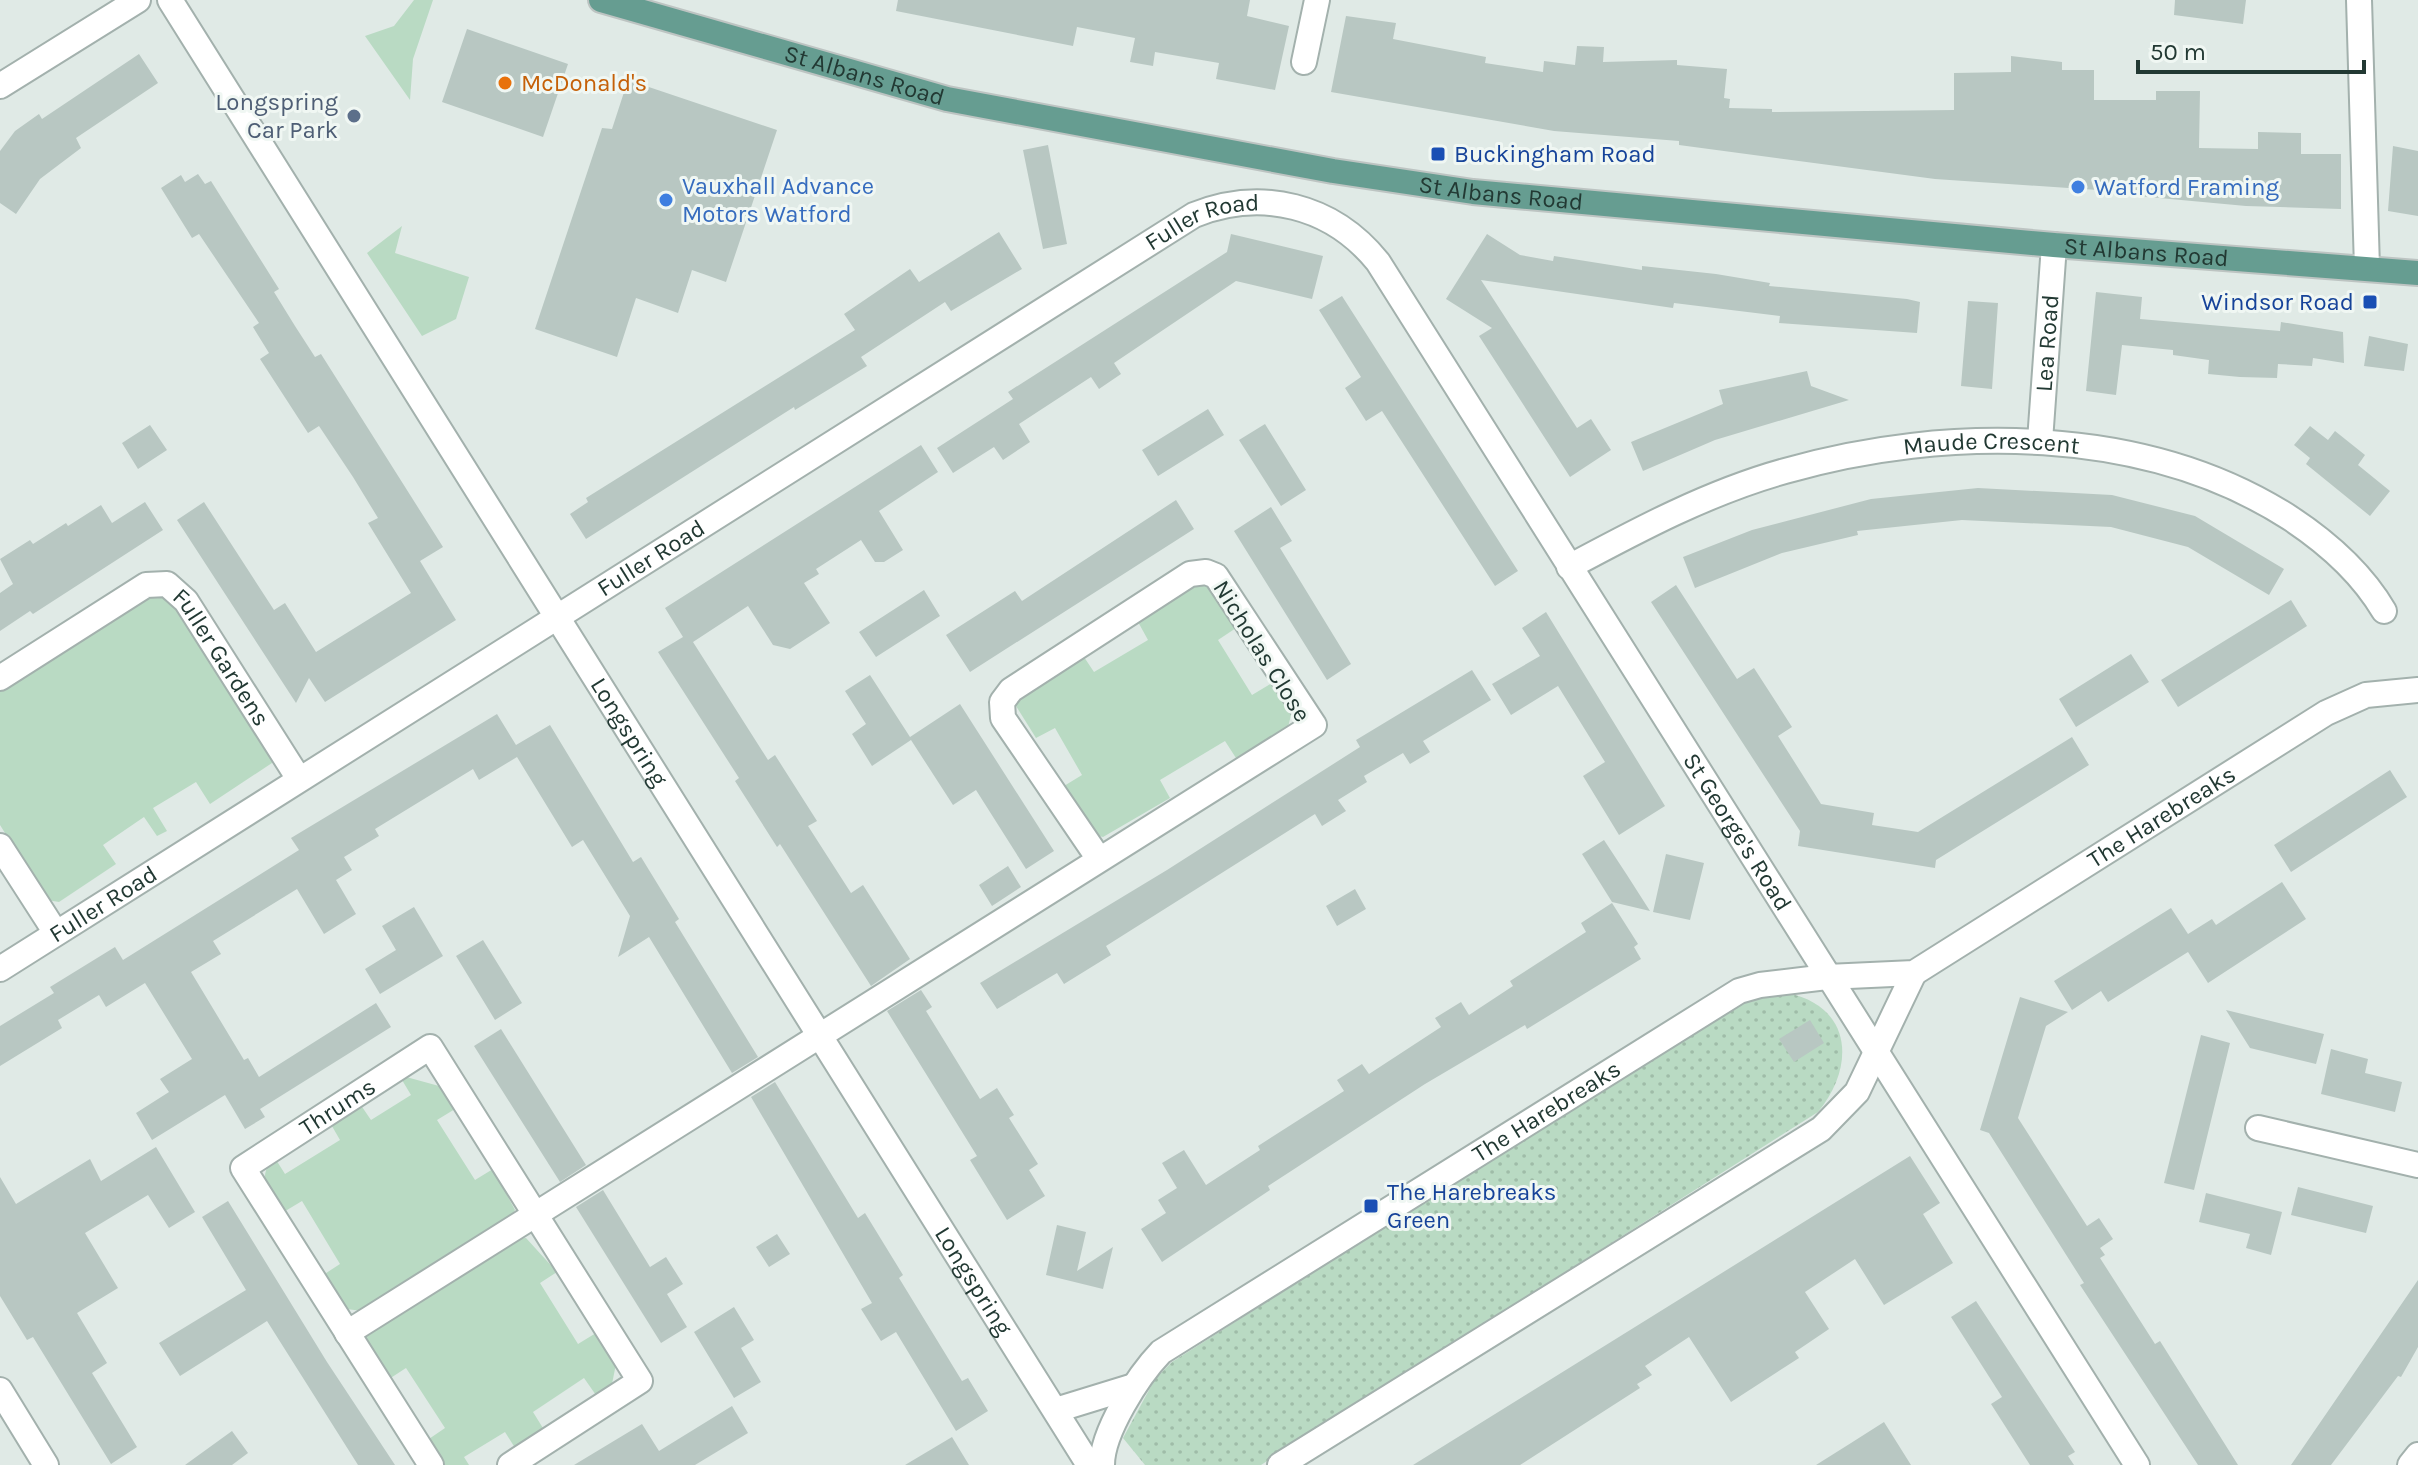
<svg xmlns="http://www.w3.org/2000/svg" width="2418" height="1465" font-family="Karla,sans-serif">
<style>
.grass{fill:#b9dac3}
.park{fill:url(#park-dots)}
.building{fill:#b8c7c2}
.lines{fill:none;stroke-linecap:round;stroke-linejoin:round}
.minor-casing{stroke:#a3b1ad;stroke-width:28}
.primary-casing{stroke:#bdc4c2;stroke-width:28}
.minor{stroke:#fff;stroke-width:24}
.primary{stroke:#669d91;stroke-width:24}
.food-dot{fill:#e8710a;stroke:#f0f7f3;stroke-width:3}
.service-dot{fill:#5c6f8a;stroke:#f0f7f3;stroke-width:3}
.transit-dot{fill:#1a4fb4;stroke:#f0f7f3;stroke-width:3}
.shop-dot{fill:#3f7fe0;stroke:#f0f7f3;stroke-width:3}
.labels{text-anchor:middle;stroke-width:6;stroke-linejoin:round;paint-order:stroke}
.street-label{font-size:24px;fill:#223933;stroke:#f0f7f3}
.food-label{font-size:24px;fill:#c56008;stroke:#f0f7f3;text-anchor:start}
.service-label{font-size:24px;fill:#4e5e75;stroke:#f0f7f3;text-anchor:end}
.transit-label{font-size:24px;fill:#164399;stroke:#f0f7f3;text-anchor:start}
.shop-label{font-size:24px;fill:#366cbe;stroke:#f0f7f3;text-anchor:start}
</style>
<defs>
<pattern id="park-dots" width="8" height="8" patternUnits="userSpaceOnUse" patternTransform="scale(2)"><rect width="8" height="8" fill="#b9dac3"/><path d="M2 2h.1M6 6h.1" fill="none" stroke="#9fbca8" stroke-width="1.8" stroke-linecap="round"/></pattern>
</defs>
<rect width="100%" height="100%" fill="#e0eae6"/>
<!-- grass -->
<path class="grass" d="M414,0H433L413,59L410,100L365,36L394,26Z
M402,226L395,253L469,277L456,319L422,336L367,253Z
M1196,584L1212,588L1236,628L1218,640L1252,695L1272,683L1291,715L1288,727L1236,758L1225,741L1160,780L1170,798L1103,837L1092,834L1064,786L1082,775L1055,728L1036,738L1016,706L1019,692L1082,654L1094,672L1148,640L1137,620Z
M164,592L275,761L210,804L196,782L153,808L167,831L157,836L144,817L103,845L116,864L59,902L47,900L0,825V687L143,594Z
M399,1075L439,1086L455,1109L437,1120L475,1180L493,1169L515,1210L512,1215L362,1311L339,1308L320,1277L340,1264L302,1201L282,1213C267,1188 257,1183 273,1155L285,1174L340,1140L329,1121L358,1101L371,1120L411,1095Z
M526,1238L557,1272L540,1283L578,1344L596,1333L616,1364L611,1389L598,1398L584,1378L533,1412L546,1433L517,1451L505,1432L464,1457L469,1465H442L426,1441L445,1428L406,1368L386,1381L365,1344L366,1333L515,1239Z"/>
<!-- park -->
<path class="park" d="M1787,993C1852,1006 1856,1066 1818,1112L1261,1465H1145L1123,1438L1155,1379L1172,1362L1743,1000Z"/>
<!-- building -->
<path class="building" d="M898,0H1250L1247,16L1289,26L1275,90L1216,79L1219,63L1155,52L1153,66L1130,62L1135,38L1077,27L1073,46L896,11Z
M2175,0H2246L2243,24L2174,15Z
M1346,16L1396,23L1393,39L1486,57L1485,63L1543,72L1544,61L1575,65L1577,46L1604,47L1603,62L1677,60V65L1727,69L1724,98L1730,99L1729,108L1772,109V112L1954,110V73L2011,72V56L2062,62V70H2094V100H2156V91H2200L2199,148L2258,149V132L2301,133V154H2341V209L2246,206L2127,195V192L1935,179L1679,145V141L1554,131L1331,92Z
M467,29L568,64L543,137L442,102Z
M139,54L158,83L76,138L81,148L40,179L16,214L0,203V151L15,131L39,114L42,119Z
M628,80L777,130L726,282L692,270L678,313L636,298L617,357L535,329L602,128L612,129Z
M1048,145L1067,244L1043,249L1023,150Z
M2393,146L2418,151V216L2388,211Z
M198,174L205,184L211,181L279,289L274,292L295,326L315,357L321,354L443,547L420,561L456,620L325,702L309,678L296,703L177,520L204,502L274,610L285,603L316,652L411,593L368,523L378,518L353,477L319,426L308,433L260,359L269,353L253,327L259,323L199,234L192,238L161,188L181,175L185,182Z
M999,232L1022,269L951,311L945,302L861,357L867,366L795,410L794,407L586,539L570,514L588,502L586,498L855,330L844,314L910,269L919,282Z
M1231,234L1323,256L1312,299L1236,281L1114,363L1121,374L1099,389L1091,377L1019,424L1030,442L1003,460L994,447L953,473L937,448L1013,399L1008,392L1227,252Z
M1487,234L1520,255L1553,261L1554,256L1642,270V266L1716,274L1770,283L1769,286L1907,299L1920,302L1917,333L1779,323L1780,316L1674,303L1673,308L1481,280L1577,428L1591,419L1611,450L1570,477L1479,336L1492,328L1446,299Z
M2096,292L2142,297L2140,319L2280,331L2281,322L2343,332L2344,363L2313,358L2312,366L2278,364L2277,378L2240,377L2208,374L2209,360L2173,355V350L2122,345L2116,395L2086,391Z
M1342,296L1518,571L1495,586L1382,411L1366,421L1345,388L1361,377L1319,310Z
M1968,301L1998,303L1992,389L1961,386Z
M2369,336L2408,344L2404,371L2364,366Z
M1807,371L1811,386L1849,400L1715,440L1643,471L1631,442L1723,404L1719,390Z
M1208,409L1224,435L1158,476L1142,450Z
M1265,424L1306,490L1281,506L1239,440Z
M150,425L167,450L138,469L122,443Z
M2310,426L2328,440L2335,431L2365,455L2358,465L2390,491L2370,516L2306,464L2310,458L2294,445Z
M921,445L938,472L879,511L903,550L884,562H875L861,540L816,569L819,574L804,583L830,623L790,649L773,645L748,606L693,642L768,760L775,755L817,821L808,826L851,893L863,885L910,959L871,986L780,844L777,847L735,781L739,778L658,652L683,637L665,608Z
M1978,488L2112,495L2195,516L2284,569L2269,595L2188,547L2111,527L1962,520L1857,531L1858,535L1782,553L1695,588L1683,557L1752,530L1871,499Z
M1176,500L1194,529L970,672L946,635L1015,591L1022,601Z
M145,502L163,530L33,614L30,611L0,631V593L13,584L0,559L30,540L33,544L66,523L68,526L101,505L112,523Z
M1271,507L1292,541L1280,548L1351,664L1327,680L1234,531Z
M1676,585L1737,679L1754,668L1792,727L1778,736L1821,804L1874,813L1872,825L1918,832L2072,737L2089,765L1936,860L1935,868L1798,846L1800,831L1651,602Z
M924,590L940,616L876,657L859,632Z
M2291,600L2307,626L2178,707L2161,680Z
M1546,612L1665,806L1619,835L1583,776L1605,762L1558,686L1511,715L1492,684L1540,656L1522,628Z
M2131,654L2149,682L2076,727L2059,699Z
M1472,670L1491,700L1423,741L1430,752L1410,764L1403,753L1364,776L1367,782L1338,800L1346,811L1322,826L1315,814L1106,946L1111,955L1064,984L1057,973L997,1009L980,983L1167,870L1360,747L1356,740Z
M870,675L910,737L960,704L1054,851L1026,869L976,790L953,805L911,740L872,766L852,734L866,724L845,691Z
M497,714L516,745L550,725L633,862L641,857L679,919L675,922L758,1057L732,1073L649,937L618,957L630,916L583,840L572,847L517,757L479,780L473,769L375,829L379,836L344,857L352,870L336,880L356,914L324,934L297,889L213,941L221,954L191,972L244,1060L248,1058L259,1077L376,1003L391,1027L260,1109L265,1117L245,1129L225,1095L152,1140L136,1113L169,1092L160,1079L192,1059L145,983L106,1007L99,995L58,1020L62,1028L0,1066V1026L54,993L50,987L115,947L123,960L299,850L291,838Z
M2390,770L2407,797L2291,872L2274,845Z
M1604,840L1627,875L1650,911L1612,902L1582,854Z
M1666,854L1704,863L1690,920L1653,912Z
M1008,866L1021,887L992,906L979,885Z
M2282,882L2306,919L2208,983L2188,952L2108,1002L2101,991L2072,1010L2054,981L2171,908L2188,934L2212,919L2216,925Z
M1355,889L1366,909L1337,926L1326,906Z
M1612,903L1638,944L1634,947L1641,959L1527,1029L1525,1025L1425,1084L1268,1186L1270,1190L1162,1262L1141,1229L1166,1213L1158,1200L1177,1188L1162,1163L1184,1150L1206,1185L1260,1150L1258,1146L1344,1091L1337,1080L1362,1064L1369,1074L1441,1027L1435,1018L1461,1002L1469,1015L1513,986L1510,981L1586,932L1581,923Z
M414,907L443,956L380,994L365,969L396,950L382,926Z
M483,940L522,1003L495,1020L456,956Z
M921,990L932,1007L926,1011L980,1099L997,1088L1014,1115L1009,1118L1038,1164L1029,1170L1045,1196L1007,1220L970,1160L977,1156L887,1011Z
M2020,997L2068,1012L2046,1026L2018,1118L2087,1226L2099,1218L2113,1239L2100,1248L2105,1255L2100,1258L2155,1344L2160,1341L2238,1465H2198L2080,1285L2084,1283L1989,1133L1980,1130Z
M2226,1010L2324,1034L2316,1064L2250,1048Z
M1810,1020L1824,1043L1794,1062L1779,1039Z
M501,1029L586,1165L560,1182L474,1046Z
M2201,1035L2230,1043L2194,1190L2164,1183Z
M2331,1049L2368,1059L2365,1073L2402,1082L2395,1112L2321,1094Z
M775,1082L858,1218L865,1213L903,1275L899,1278L962,1381L968,1378L988,1411L956,1431L896,1332L881,1341L861,1309L872,1303L751,1097Z
M156,1147L195,1212L169,1228L148,1195L85,1233L118,1288L77,1313L107,1363L92,1373L137,1447L111,1464L33,1337L27,1340L0,1296V1177L16,1204L90,1159L101,1181Z
M1910,1156L1940,1203L1923,1214L1953,1263L1884,1305L1855,1259L1805,1292L1829,1329L1795,1352L1799,1358L1731,1402L1689,1337L1645,1366L1652,1375L1637,1384L1640,1388L1520,1465H1413Z
M2298,1187L2373,1206L2366,1233L2291,1215Z
M603,1190L650,1267L666,1257L683,1284L667,1294L687,1327L661,1343L576,1207Z
M2206,1193L2282,1212L2271,1255L2246,1248L2250,1234L2199,1222Z
M228,1201L327,1362L395,1465H358L267,1321L180,1376L159,1343L246,1290L202,1217Z
M1057,1225L1086,1232L1077,1271L1113,1247L1103,1289L1046,1275Z
M777,1234L790,1254L769,1267L756,1247Z
M2418,1280V1347L2401,1377L2398,1376L2331,1465H2291Z
M1976,1301L2075,1452L2068,1456L2074,1465H2030L1991,1404L2002,1397L1951,1317Z
M734,1307L754,1340L741,1348L761,1382L734,1398L694,1332Z
M732,1406L748,1433L695,1465H574L642,1424L659,1451Z
M1884,1422L1911,1465H1816L1851,1443Z
M232,1431L248,1453L232,1465H185Z
M952,1437L969,1465H905Z"/>
<g class="lines">
<!-- minor casing -->
<g class="minor-casing">
<g id="minor">
<path id="s1" d="M170,0L1089,1465"/>
<path d="M2359,0L2367,268"/>
<path d="M1304,62L1317,0"/>
<path d="M0,86L138,0"/>
<path id="s2" d="M2040,441L2054,245"/>
<path id="s3" d="M1569,567C1638,530 1709,492 1785,471C1946,425 2146,425 2290,518C2328,543 2361,572 2384,611"/>
<path id="s4" d="M0,678L146,585L167,584L186,601L299,779"/>
<path d="M0,846L56,933"/>
<path id="s5" d="M0,969L1194,215C1262,188 1332,205 1378,262L2137,1465"/>
<path d="M2258,1128L2418,1165"/>
<path d="M347,1333L1314,725L1216,576L1206,572L1190,574L1011,690L1002,702L1003,718L1099,859"/>
<path d="M0,1390L46,1465"/>
<path d="M1056,1410L1134,1386"/>
<path id="s6" d="M431,1465L243,1168L430,1047L640,1381L510,1465"/>
<path id="s7" d="M1102,1465C1102,1432 1138,1376 1161,1352L1739,991L1760,985L1827,977L1914,973L2326,713L2366,695L2418,690"/>
<path d="M1280,1465L1821,1129L1857,1092L1914,973"/>
<path d="M2410,1465L2418,1455"/>
</g>
</g>
<!-- primary casing -->
<g class="primary-casing">
<g id="primary">
<path id="s8" d="M601,0L947,99L1333,171L1473,192L2054,245L2418,273"/>
</g>
</g>
<!-- minor -->
<use href="#minor" class="minor"/>
<!-- primary -->
<use href="#primary" class="primary"/>
</g>
<!-- markers -->
<circle class="food-dot" cx="505" cy="83" r="8"/>
<circle class="service-dot" cx="354" cy="116" r="8"/>
<g class="transit-dot">
<rect x="1430" y="146" width="16" height="16" rx="4"/>
<rect x="2362" y="294" width="16" height="16" rx="4"/>
<rect x="1363" y="1198" width="16" height="16" rx="4"/>
</g>
<g class="shop-dot">
<circle cx="2078" cy="187" r="8"/>
<circle cx="666" cy="200" r="8"/>
</g>
<g class="labels">
<!-- street labels -->
<g class="street-label">
<text dy="8" stroke="none"><textPath href="#s8" startOffset="274">St Albans Road</textPath></text>
<text dy="8" stroke="none"><textPath href="#s8" startOffset="922">St Albans Road</textPath></text>
<text dy="8" stroke="none"><textPath href="#s5" startOffset="1418">Fuller Road</textPath></text>
<text dy="8" stroke="none"><textPath href="#s8" startOffset="1570">St Albans Road</textPath></text>
<text dy="8" stroke="none"><textPath href="#s2" startOffset="98">Lea Road</textPath></text>
<text dy="8" stroke="none"><textPath href="#s3" startOffset="446">Maude Crescent</textPath></text>
<text dy="8" stroke="none"><textPath href="#s5" startOffset="770">Fuller Road</textPath></text>
<text transform="translate(1262 651) rotate(58)" y="8">Nicholas Close</text>
<text dy="8" stroke="none"><textPath href="#s4" startOffset="286">Fuller Gardens</textPath></text>
<text dy="8" stroke="none"><textPath href="#s1" startOffset="864">Longspring</textPath></text>
<text dy="8" stroke="none"><textPath href="#s7" startOffset="1280">The Harebreaks</textPath></text>
<text dy="8" stroke="none"><textPath href="#s5" startOffset="2290">St George's Road</textPath></text>
<text dy="8" stroke="none"><textPath href="#s5" startOffset="122">Fuller Road</textPath></text>
<text dy="8" stroke="none"><textPath href="#s6" startOffset="464">Thrums</textPath></text>
<text dy="8" stroke="none"><textPath href="#s7" startOffset="584">The Harebreaks</textPath></text>
<text dy="8" stroke="none"><textPath href="#s1" startOffset="1512">Longspring</textPath></text>
</g>
<!-- food labels -->
<g class="food-label">
<text x="521" y="91">McDonald's</text>
</g>
<!-- service labels -->
<g class="service-label">
<text x="338" y="110">Longspring<tspan x="338" dy="28">Car Park</tspan></text>
</g>
<!-- transit labels -->
<g class="transit-label">
<text x="1454" y="162">Buckingham Road</text>
<text x="2354" y="310" text-anchor="end">Windsor Road</text>
<text x="1387" y="1200">The Harebreaks<tspan x="1387" dy="28">Green</tspan></text>
</g>
<!-- shop labels -->
<g class="shop-label">
<text x="682" y="194">Vauxhall Advance<tspan x="682" dy="28">Motors Watford</tspan></text>
<text x="2094" y="195">Watford Framing</text>
</g>
</g>
<!-- scale -->
<path d="M2138 60v12h226v-12" fill="none" stroke="#223933" stroke-width="4"/>
<text x="2150" y="60" font-size="24" fill="#223933" stroke="#f0f7f3" stroke-width="6" paint-order="stroke">50 m</text>
</svg>
